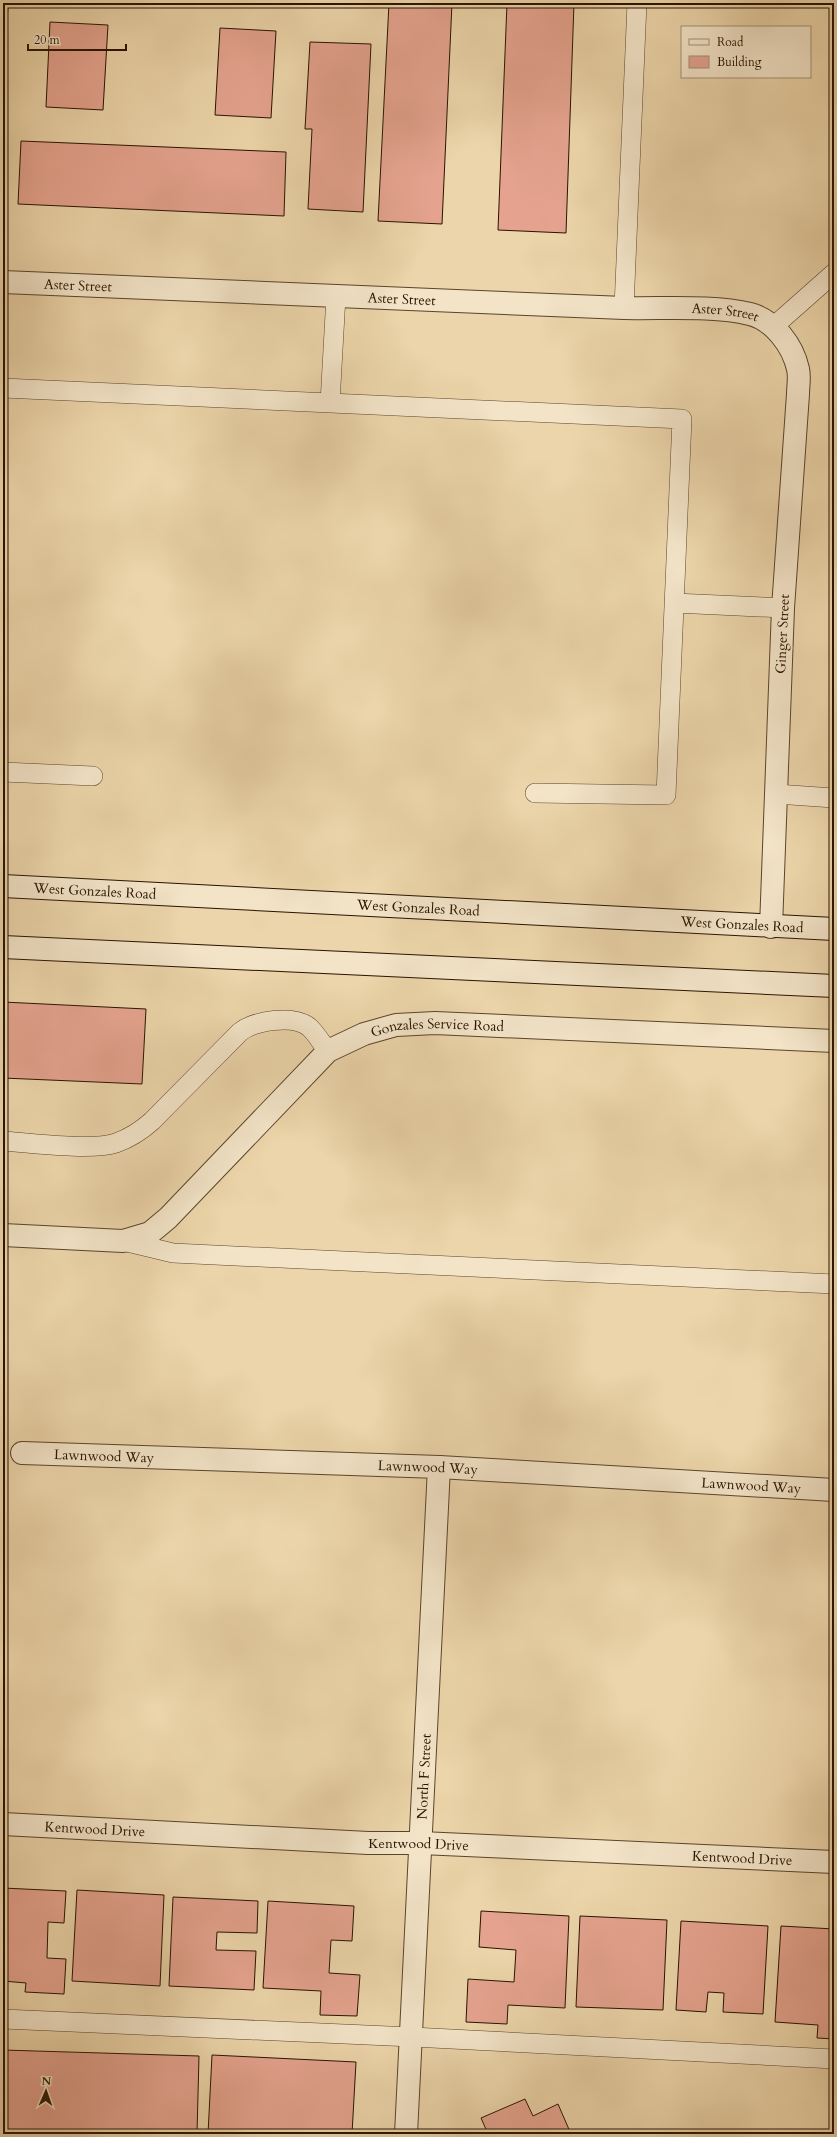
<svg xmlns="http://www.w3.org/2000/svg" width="837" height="2137" font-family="Cardo,serif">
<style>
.building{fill:#e5a38f;stroke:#291300}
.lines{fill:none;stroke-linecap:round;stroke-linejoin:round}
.service-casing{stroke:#5a442a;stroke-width:20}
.minor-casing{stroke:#5a442a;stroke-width:24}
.secondary-casing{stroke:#291300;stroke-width:24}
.service{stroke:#f3e4c8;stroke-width:19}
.minor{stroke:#f3e4c8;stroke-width:22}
.secondary{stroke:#f3e4c8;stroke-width:22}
.labels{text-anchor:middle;stroke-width:3.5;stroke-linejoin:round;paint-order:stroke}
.street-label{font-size:14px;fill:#291300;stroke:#f3e4c8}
</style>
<rect width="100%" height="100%" fill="#ecd5aa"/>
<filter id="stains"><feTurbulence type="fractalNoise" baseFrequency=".005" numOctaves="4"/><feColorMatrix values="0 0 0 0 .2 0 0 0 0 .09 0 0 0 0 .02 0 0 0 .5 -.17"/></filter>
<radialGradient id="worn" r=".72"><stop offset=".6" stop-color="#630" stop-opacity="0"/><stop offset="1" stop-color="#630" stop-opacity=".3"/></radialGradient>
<!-- building -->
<path class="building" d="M3,3H8L3,117Z
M389,3H452L442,224L378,221Z
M507,3H574L566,233L498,230Z
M50,22L108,25L103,110L46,107Z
M220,28L276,31L271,118L215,115Z
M310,42L371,44L363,212L308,209L312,129H305Z
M21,141L286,152L284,216L18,204Z
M3,1002L146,1009L142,1084L3,1078Z
M3,1888L66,1891L64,1923L48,1922L47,1958L66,1959L64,1994L25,1992L26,1983L3,1981Z
M77,1890L164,1895L160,1986L72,1981Z
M173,1897L258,1901L257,1933L217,1932L216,1950L256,1951L254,1990L169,1986Z
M268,1901L354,1906L352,1941L331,1940L329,1973L360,1975L357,2016L320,2015L321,1991L263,1988Z
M481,1911L569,1916L565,2008L508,2005L507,2024L466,2022L468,1979L514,1982L516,1950L479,1947Z
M580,1916L667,1920L663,2010L576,2007Z
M681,1921L768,1926L763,2014L723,2012L724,1993L708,1992L706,2012L676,2010Z
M781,1926L834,1929V2039L817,2038L818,2025L775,2022Z
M3,2050L199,2056L197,2134H3Z
M212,2055L356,2062L352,2134H208Z
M525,2099L533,2116L558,2104L571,2134H488L481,2118Z"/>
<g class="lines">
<!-- service casing -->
<g class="service-casing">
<path id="service" d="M624,308L637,3
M773,327L834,273
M3,388L682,419L666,795L535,793
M330,403L336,296
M674,603L783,608
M3,772L93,776
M776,794L834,798
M3,1141C30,1143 93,1151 116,1143C130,1138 141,1131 152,1121L240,1032C254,1021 293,1014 309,1027C316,1033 322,1044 328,1051
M123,1241L173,1253L834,1284
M3,2019L412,2037L834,2059"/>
</g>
<!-- minor casing -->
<g class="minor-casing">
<g id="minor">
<path id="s1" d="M3,282L624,308C662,309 713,305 750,314C774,320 793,346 798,369C800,377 798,386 798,394L783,608L771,927"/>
<path id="s2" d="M3,1235L123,1241L150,1233L168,1218L328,1051L364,1034L396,1025L435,1023L834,1041"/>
<path id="s3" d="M22,1453L439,1467L834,1490"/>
<path id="s4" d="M3,1824L368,1843H421L834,1862"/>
<path id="s5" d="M406,2134L439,1467"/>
</g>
</g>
<!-- secondary casing -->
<g class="secondary-casing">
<g id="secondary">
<path id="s6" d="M3,886L834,929"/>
<path d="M3,947L834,986"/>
</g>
</g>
<!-- service -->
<use href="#service" class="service"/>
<!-- minor -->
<use href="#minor" class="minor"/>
<!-- secondary -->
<use href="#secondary" class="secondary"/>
</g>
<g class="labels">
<!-- street labels -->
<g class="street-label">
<text dy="5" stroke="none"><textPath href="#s1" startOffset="75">Aster Street</textPath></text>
<text dy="5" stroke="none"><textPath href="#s1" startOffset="399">Aster Street</textPath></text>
<text dy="5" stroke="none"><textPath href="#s1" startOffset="723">Aster Street</textPath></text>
<text transform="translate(782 634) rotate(-87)" y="5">Ginger Street</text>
<text dy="5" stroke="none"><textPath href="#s6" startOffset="92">West Gonzales Road</textPath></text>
<text dy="5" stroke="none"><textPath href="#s6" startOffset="416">West Gonzales Road</textPath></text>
<text dy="5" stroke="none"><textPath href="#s6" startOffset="740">West Gonzales Road</textPath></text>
<text dy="5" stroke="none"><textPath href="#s2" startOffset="517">Gonzales Service Road</textPath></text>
<text dy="5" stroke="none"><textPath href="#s3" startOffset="82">Lawnwood Way</textPath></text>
<text dy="5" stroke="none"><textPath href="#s3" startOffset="406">Lawnwood Way</textPath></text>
<text dy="5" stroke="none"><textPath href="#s3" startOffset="730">Lawnwood Way</textPath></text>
<text dy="5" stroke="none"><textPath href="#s5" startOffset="358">North F Street</textPath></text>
<text dy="5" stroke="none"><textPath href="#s4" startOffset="92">Kentwood Drive</textPath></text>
<text dy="5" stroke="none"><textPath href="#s4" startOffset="416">Kentwood Drive</textPath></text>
<text dy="5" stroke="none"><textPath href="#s4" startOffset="740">Kentwood Drive</textPath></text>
</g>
</g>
<!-- margin -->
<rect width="837" height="2137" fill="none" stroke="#ecd5aa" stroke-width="16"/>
<rect x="4" y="4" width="829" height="2129" fill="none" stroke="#291300" stroke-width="2"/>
<rect x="8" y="8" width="821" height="2121" fill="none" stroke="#291300"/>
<!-- legend -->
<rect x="681" y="26" width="130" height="52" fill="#f3e4c8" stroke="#a29078"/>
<rect x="689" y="39" width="20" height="6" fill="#f3e4c8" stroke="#a29078"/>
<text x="717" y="46" font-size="12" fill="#291300">Road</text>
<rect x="689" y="56" width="20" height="12" fill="#e5a38f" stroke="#a29078"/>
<text x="717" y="66" font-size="12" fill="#291300">Building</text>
<!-- north arrow -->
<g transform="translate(46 2091) rotate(2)" stroke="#f3e4c8" stroke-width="3" paint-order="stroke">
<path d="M0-3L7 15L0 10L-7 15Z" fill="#291300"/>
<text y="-6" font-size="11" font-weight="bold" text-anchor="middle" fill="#291300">N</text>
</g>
<!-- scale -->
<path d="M28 44v6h98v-6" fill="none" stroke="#291300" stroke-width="2"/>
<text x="34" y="44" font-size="12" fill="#291300" stroke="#f3e4c8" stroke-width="3" paint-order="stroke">20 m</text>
<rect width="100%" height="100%" filter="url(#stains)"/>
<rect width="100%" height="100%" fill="url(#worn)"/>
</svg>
